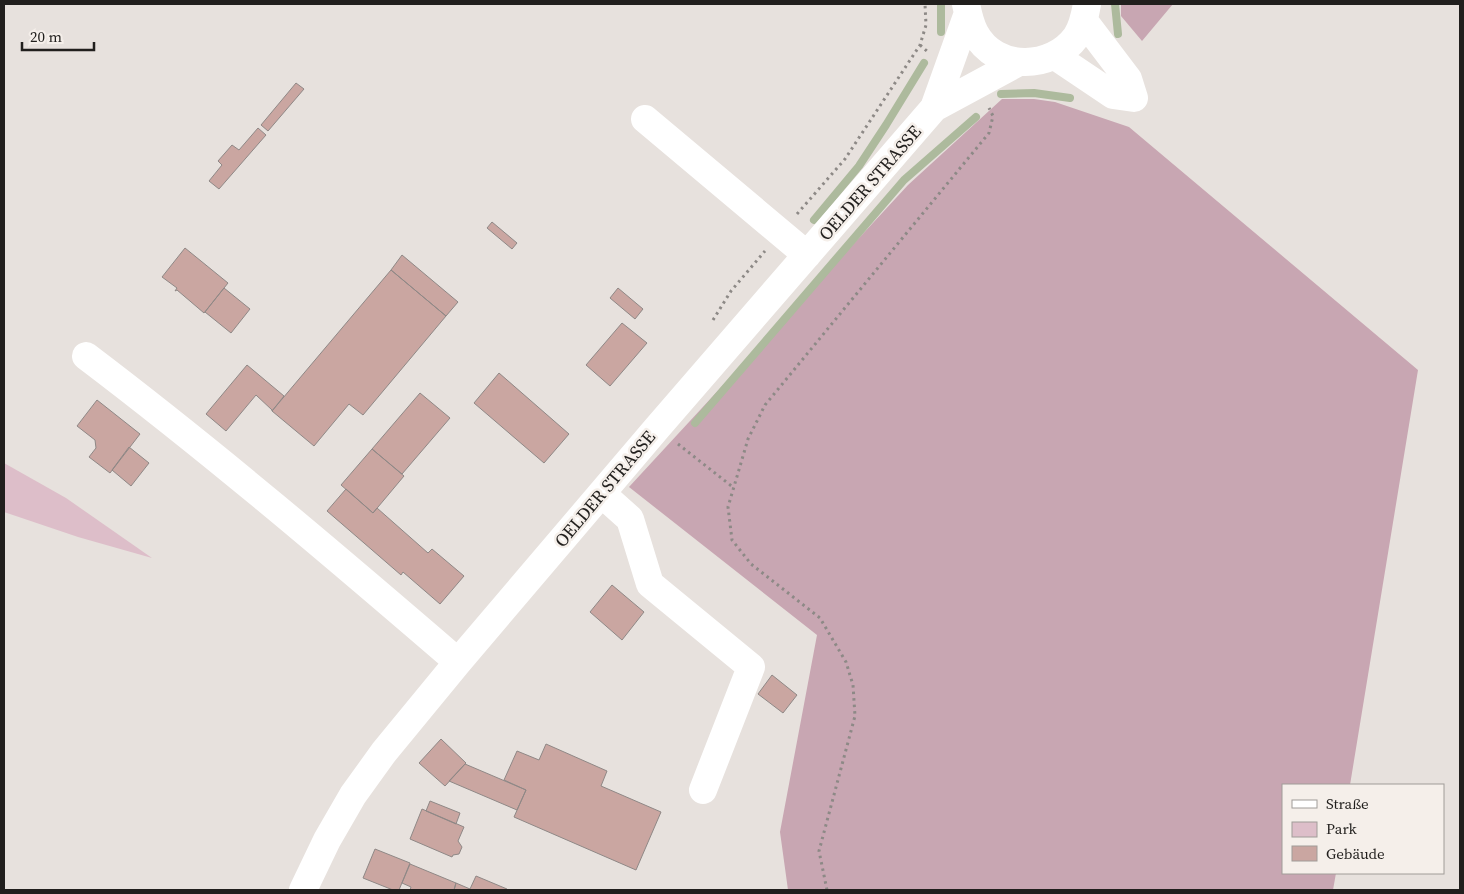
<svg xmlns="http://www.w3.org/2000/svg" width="1464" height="894" font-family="'Source Serif 4',serif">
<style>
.green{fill:#ddbec9}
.forest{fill:#c8a6b2}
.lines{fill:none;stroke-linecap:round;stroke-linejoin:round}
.stream{stroke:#adba9d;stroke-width:8}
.building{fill:#caa6a1;stroke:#8f8886}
.path{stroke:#8d8986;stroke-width:3;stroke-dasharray:2.5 4;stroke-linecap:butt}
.minor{stroke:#fff;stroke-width:28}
.labels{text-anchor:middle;stroke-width:5;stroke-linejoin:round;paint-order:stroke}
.street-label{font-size:18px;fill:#211f1d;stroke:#f5efea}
</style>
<rect width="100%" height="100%" fill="#e7e1dd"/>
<!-- green -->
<path class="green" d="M4,463L66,498L152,558L78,537L4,512Z"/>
<!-- forest -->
<path class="forest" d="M1121,4H1173L1142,41L1121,16Z
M1002,99H1034L1055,102L1129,127L1418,370L1350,785H1283V873H1336L1333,890H788L780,832L817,635L629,487L908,185Z"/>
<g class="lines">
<!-- stream -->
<path class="stream" d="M1115,4L1118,34
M941,32V4
M1001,94L1034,93L1070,98
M814,220L859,166L886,125L924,63
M695,423L904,180L976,117"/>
</g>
<!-- building -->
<path class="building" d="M296,83L304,89L268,131L261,125Z
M258,128L266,135L219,189L209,181L222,165L218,161L232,145L239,150Z
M492,222L517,243L512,249L487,228Z
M185,248L228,283L204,313L177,290L175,291L177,288L162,277Z
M402,255L458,302L446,316L391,270Z
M391,270L446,316L363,415L349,404L314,446L272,411Z
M224,288L250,309L231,333L205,312Z
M618,288L643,309L635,319L610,298Z
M622,323L647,343L610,386L586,365Z
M247,365L284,396L272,411V410L256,395L226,431L206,414Z
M499,373L569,434L544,463L474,403Z
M420,393L450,418L402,474L372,449Z
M97,400L140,434L110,473L89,457L96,448L95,440L77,426Z
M129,447L149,463L131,486L112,470Z
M372,449L404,476L373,513L341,485Z
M346,489L373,513L377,508L428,553L432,549L464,576L440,604L403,572L401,575L327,511Z
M612,585L644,612L622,640L590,612Z
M772,675L797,695L783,713L758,694Z
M441,739L466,763L445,786L419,763Z
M546,744L607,771L601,786L661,812L636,870L514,817L526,790L504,780L517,751L539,760Z
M465,764L526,790L517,810L449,781Z
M430,801L460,813L456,824L426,811Z
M422,809L464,827L458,841L462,847L459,854L453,855L452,857L410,839Z
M375,849L410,863L399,890H393L363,878Z
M410,864L456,883L454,890H410L411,887L402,883Z
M476,876L507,889L506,890H454L456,883L470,889Z"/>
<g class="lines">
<!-- path -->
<path class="path" d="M920,45L928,52
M797,214L845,159L920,45L926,25L925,4
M713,320L731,291L765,251
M678,444L734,488
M827,890L819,851L855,716L853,685L846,662L820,618L751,564L732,540L728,507L748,439L765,405L989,133L993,116L989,108"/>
<!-- minor -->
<path class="minor" d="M966,4C968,14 970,24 975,33C996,72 1052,70 1076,37C1083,27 1085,15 1087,4
M1055,56L1113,95L1134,98L1128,79L1084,21
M934,108L968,13
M645,119L807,255
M86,356C214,453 336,557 458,662
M602,494L630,519L650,584L751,667L703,790
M303,890L327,840L353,795L384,752L458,662L657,428L934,108L1019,62"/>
</g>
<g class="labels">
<!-- street labels -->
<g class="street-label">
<text transform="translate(870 183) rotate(-49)" y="6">OELDER STRASSE</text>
<text transform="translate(605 489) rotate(-50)" y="6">OELDER STRASSE</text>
</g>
</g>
<!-- border -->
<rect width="1464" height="894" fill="none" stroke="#211f1d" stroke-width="10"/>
<!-- legend -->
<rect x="1282" y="784" width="162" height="90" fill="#f5efea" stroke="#a09c98"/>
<rect x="1292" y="800" width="25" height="8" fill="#ffffff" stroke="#a09c98"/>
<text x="1326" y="809" font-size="15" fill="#211f1d">Straße</text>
<rect x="1292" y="822" width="25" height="15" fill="#ddbec9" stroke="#a09c98"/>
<text x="1326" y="834" font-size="15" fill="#211f1d">Park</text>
<rect x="1292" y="846" width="25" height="15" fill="#caa6a1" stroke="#a09c98"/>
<text x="1326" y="859" font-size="15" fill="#211f1d">Gebäude</text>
<!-- scale -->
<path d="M22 42v8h72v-8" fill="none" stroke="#211f1d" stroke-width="2.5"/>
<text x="30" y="42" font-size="15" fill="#211f1d" stroke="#f5efea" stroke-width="4" paint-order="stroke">20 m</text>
</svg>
